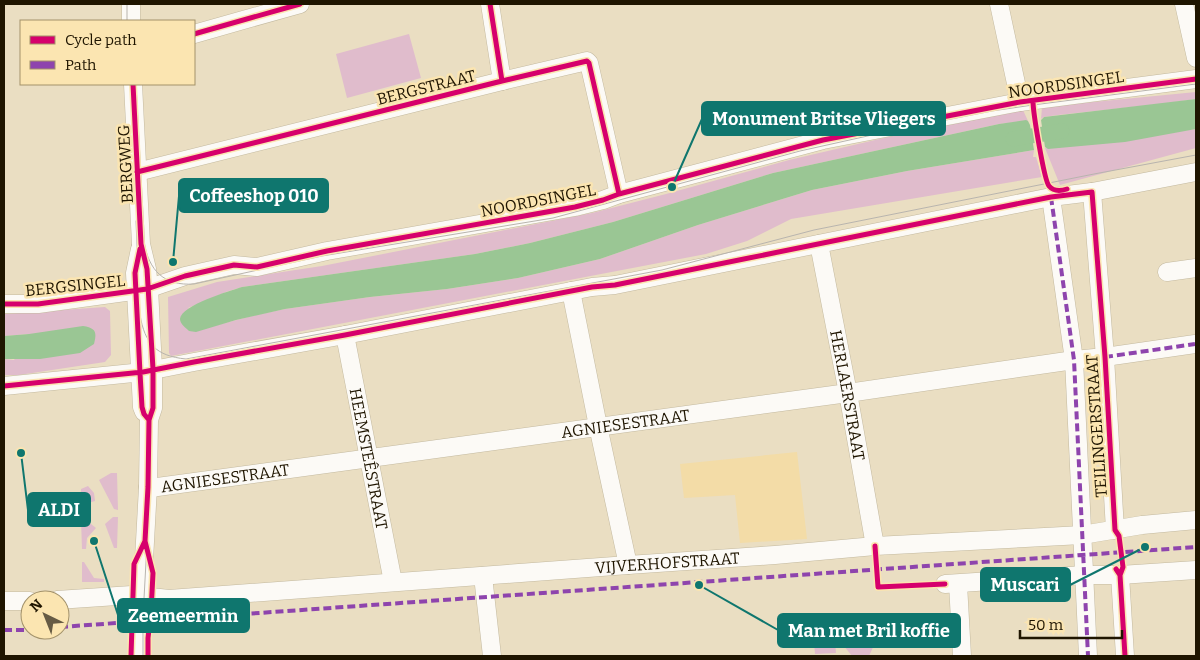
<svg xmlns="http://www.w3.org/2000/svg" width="1200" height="660" font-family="Bitter,serif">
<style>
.built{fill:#f3dca7}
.green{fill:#e0bccc}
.water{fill:#9ac694}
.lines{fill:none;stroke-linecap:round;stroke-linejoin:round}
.canal{stroke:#9ac694;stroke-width:15}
.minor-casing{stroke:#c3b99f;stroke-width:19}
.minor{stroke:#fcfaf6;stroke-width:18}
.tram{stroke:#b8b4ae;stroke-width:1}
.quiet{stroke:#8e44ad;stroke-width:4;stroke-dasharray:8 4;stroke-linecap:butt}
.cycleway-casing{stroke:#fbe5b1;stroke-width:8}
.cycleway{stroke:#d6006c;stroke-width:5}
.labels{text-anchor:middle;stroke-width:5;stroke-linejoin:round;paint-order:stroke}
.street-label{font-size:16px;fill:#1f1500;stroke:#fbe5b1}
.leader{fill:none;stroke:#0f766e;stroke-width:2}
.callout-dot{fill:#0f766e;stroke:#fbe5b1;stroke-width:2}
.callout{fill:#0f766e;stroke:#0f766e;stroke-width:2}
.callout-label{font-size:18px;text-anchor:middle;font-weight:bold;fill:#fff}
</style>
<rect width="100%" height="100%" fill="#eadec2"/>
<!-- built -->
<path class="built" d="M797,452L807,539L740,543L735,495L684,498L680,464Z"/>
<!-- green -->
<path class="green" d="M409,34L421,78L347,98L336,54Z
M1196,92V99L1160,104L1058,115L1044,117L1041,119L1042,107Z
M1023,110L1028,121L999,124L773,173L613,222L530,243L475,254L242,287L226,292L188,308L217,325L256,315L285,309L370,297L447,289L518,278L600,259L698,225L812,190L907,171L1034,150L1033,157H1036L1042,177L791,219L747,241L706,254L171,356L169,353L168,297L217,282L322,266L592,213L666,194L789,160L888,137Z
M1196,129V148L1060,185L1045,148Z
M105,307L110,311L111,355L105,362L19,375H4V359L14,360L29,334L4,336V314Z
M111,473H117L118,510L114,509L99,480Z
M88,486L94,493L95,501L81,505V489Z
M113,517H118L117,548H114L105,524Z
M81,520H86L96,528L87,538L86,549H82Z
M82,562H84L94,578L104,579V582H82Z
M866,631L875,643L869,656H852L844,646L851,633Z
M835,641L836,653L815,654L814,642Z"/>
<!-- water -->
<path class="water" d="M1196,99V129L1125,142L1048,149L1045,147L1041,120L1044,117Z
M1026,120L1028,121L1030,125L1034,150L907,171L812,190L698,225L600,259L518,278L447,289L370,297L285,309L236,320L196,332L189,331C186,328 180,324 180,319C181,305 230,291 242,287L475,254L530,243L613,222L773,173L999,124Z
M83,326C96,328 97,332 94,344L80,353L40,359H4V336L29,334Z"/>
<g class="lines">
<!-- canal -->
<path class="canal" d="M1013,139L1062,131"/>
<!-- minor casing -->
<g class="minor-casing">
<g id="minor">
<path d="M131,4V21"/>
<path d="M490,4L502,81"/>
<path d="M999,4L1020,102"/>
<path d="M1184,4L1196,58"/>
<path d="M194,34L300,4"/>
<path d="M133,84L141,244L147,269L149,288L153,369V408L149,420L148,487L142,596L140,656"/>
<path d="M137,172L502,81L587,61L589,63L619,194"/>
<path d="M1092,192L1105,357L1115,530"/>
<path d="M1051,197L1074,360L1088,656"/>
<path id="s1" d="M819,244L848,393L875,546"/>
<path d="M140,249L135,273L142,407L144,412"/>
<path d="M1167,272L1196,268"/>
<path d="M571,291L598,426L628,565"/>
<path d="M4,304H38L147,289L185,276L234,265L257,267L327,251L575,207L603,200L619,194L823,140L1020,102L1196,79"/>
<path id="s2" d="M345,335L393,582"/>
<path d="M4,386L143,372L194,362L345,335L592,287L615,285L1051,197L1092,192L1196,172"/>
<path id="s3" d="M148,487L150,488L848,393L1074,360L1105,357L1195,344"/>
<path d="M1120,575L1125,656"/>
<path d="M483,576L492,656"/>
<path d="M945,584L1084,575H1120L1196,570"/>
<path d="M958,584L962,656"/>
<path id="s4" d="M57,600L132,595L169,599L628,565L775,555L875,546L1082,535L1142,525L1196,520"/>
<path d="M4,601H30"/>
</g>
</g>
<!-- minor -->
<use href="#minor" class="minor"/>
<!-- tram -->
<path class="tram" d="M127,4V21
M136,84L147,289L151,413L150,488L143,617V656
M136,221L142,366
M144,242C149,271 164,286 194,284L322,256L553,218L800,151L890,131L992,111L1033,105L1196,84
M140,315C145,344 156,356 186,359L662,270L814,230L1094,174L1196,155"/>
<!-- quiet -->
<path class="quiet" d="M1051,197L1074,360L1088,656
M1105,357L1195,344
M60,627L1196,547
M4,630H30"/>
<!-- cycleway casing -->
<g class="cycleway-casing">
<path id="cycleway" d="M490,4L502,81
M194,34L300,4
M133,84L141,244L147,269L153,369V408L149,420L148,487L145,541L153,573L151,612L148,638V656
M1033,101C1033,112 1044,180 1049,186C1054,192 1061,191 1067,189
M137,172L502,81L587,61L589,63L619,194
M1092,192L1105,357L1115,530L1119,536L1123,567L1120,575
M140,249L135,273L140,373L142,407L144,414L149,420
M4,304H38L147,289L185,276L234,265L257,267L327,251L575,207L603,200L619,194L823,140L1020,102L1196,79
M4,386L143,372L194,362L345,335L592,287L615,285L1051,197L1092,192
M875,546L878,587L945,584
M1116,569L1120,575L1125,656
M131,656L134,564L145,541"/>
</g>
<!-- cycleway -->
<use href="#cycleway" class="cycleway"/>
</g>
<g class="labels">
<!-- street labels -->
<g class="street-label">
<text transform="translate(1066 84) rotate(-8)" y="6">NOORDSINGEL</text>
<text transform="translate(426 87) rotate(-14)" y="6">BERGSTRAAT</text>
<text transform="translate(125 164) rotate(-93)" y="6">BERGWEG</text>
<text transform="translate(538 200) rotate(-11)" y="6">NOORDSINGEL</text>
<text transform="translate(75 285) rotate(-6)" y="6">BERGSINGEL</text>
<text dy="6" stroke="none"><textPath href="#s1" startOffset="154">HERLAERSTRAAT</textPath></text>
<text dy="6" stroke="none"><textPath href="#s3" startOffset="482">AGNIESESTRAAT</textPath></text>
<text transform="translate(1096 426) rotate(-94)" y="6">TEILINGERSTRAAT</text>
<text dy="6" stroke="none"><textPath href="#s2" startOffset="126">HEEMSTEÊSTRAAT</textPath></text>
<text dy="6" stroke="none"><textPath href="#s3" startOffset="78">AGNIESESTRAAT</textPath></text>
<text dy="6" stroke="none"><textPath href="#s4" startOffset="612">VIJVERHOFSTRAAT</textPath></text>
</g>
</g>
<!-- callouts -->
<path class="leader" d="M672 187L702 119M173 262L179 196M21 453L28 510M1145 547L1070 585M94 541L118 615M699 585L778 630"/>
<g class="callout-dot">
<circle cx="672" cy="187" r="5"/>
<circle cx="173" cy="262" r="5"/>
<circle cx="21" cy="453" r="5"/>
<circle cx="1145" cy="547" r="5"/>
<circle cx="94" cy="541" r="5"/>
<circle cx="699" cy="585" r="5"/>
</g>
<g class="callout">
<rect x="702" y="102" width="243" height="33" rx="5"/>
<rect x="179" y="179" width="149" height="33" rx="5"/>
<rect x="28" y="493" width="62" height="33" rx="5"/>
<rect x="981" y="568" width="89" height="33" rx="5"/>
<rect x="118" y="599" width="131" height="33" rx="5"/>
<rect x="778" y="614" width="182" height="33" rx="5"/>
</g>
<g class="callout-label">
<text x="824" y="125">Monument Britse Vliegers</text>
<text x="254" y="202">Coffeeshop 010</text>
<text x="59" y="516">ALDI</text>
<text x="1025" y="591">Muscari</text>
<text x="183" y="622">Zeemeermin</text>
<text x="869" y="637">Man met Bril koffie</text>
</g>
<!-- border -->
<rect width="1200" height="660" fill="none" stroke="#1f1500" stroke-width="10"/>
<!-- legend -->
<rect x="20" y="20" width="175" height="65" fill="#fbe5b1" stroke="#a3926a"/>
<rect x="30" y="36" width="25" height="8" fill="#d6006c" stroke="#a3926a"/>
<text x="65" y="45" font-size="15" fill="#1f1500">Cycle path</text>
<rect x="30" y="61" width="25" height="8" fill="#8e44ad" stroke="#a3926a"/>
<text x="65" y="70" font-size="15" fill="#1f1500">Path</text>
<!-- north arrow -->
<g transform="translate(45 615) rotate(317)"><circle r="24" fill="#fbe5b1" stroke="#a3926a"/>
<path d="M0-4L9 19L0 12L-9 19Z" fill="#665b44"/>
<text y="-8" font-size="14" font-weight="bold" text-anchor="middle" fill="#1f1500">N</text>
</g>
<!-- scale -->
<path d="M1020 630v8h102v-8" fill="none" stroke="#1f1500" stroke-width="2.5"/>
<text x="1028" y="630" font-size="15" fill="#1f1500" stroke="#fbe5b1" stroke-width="4" paint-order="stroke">50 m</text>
</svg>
